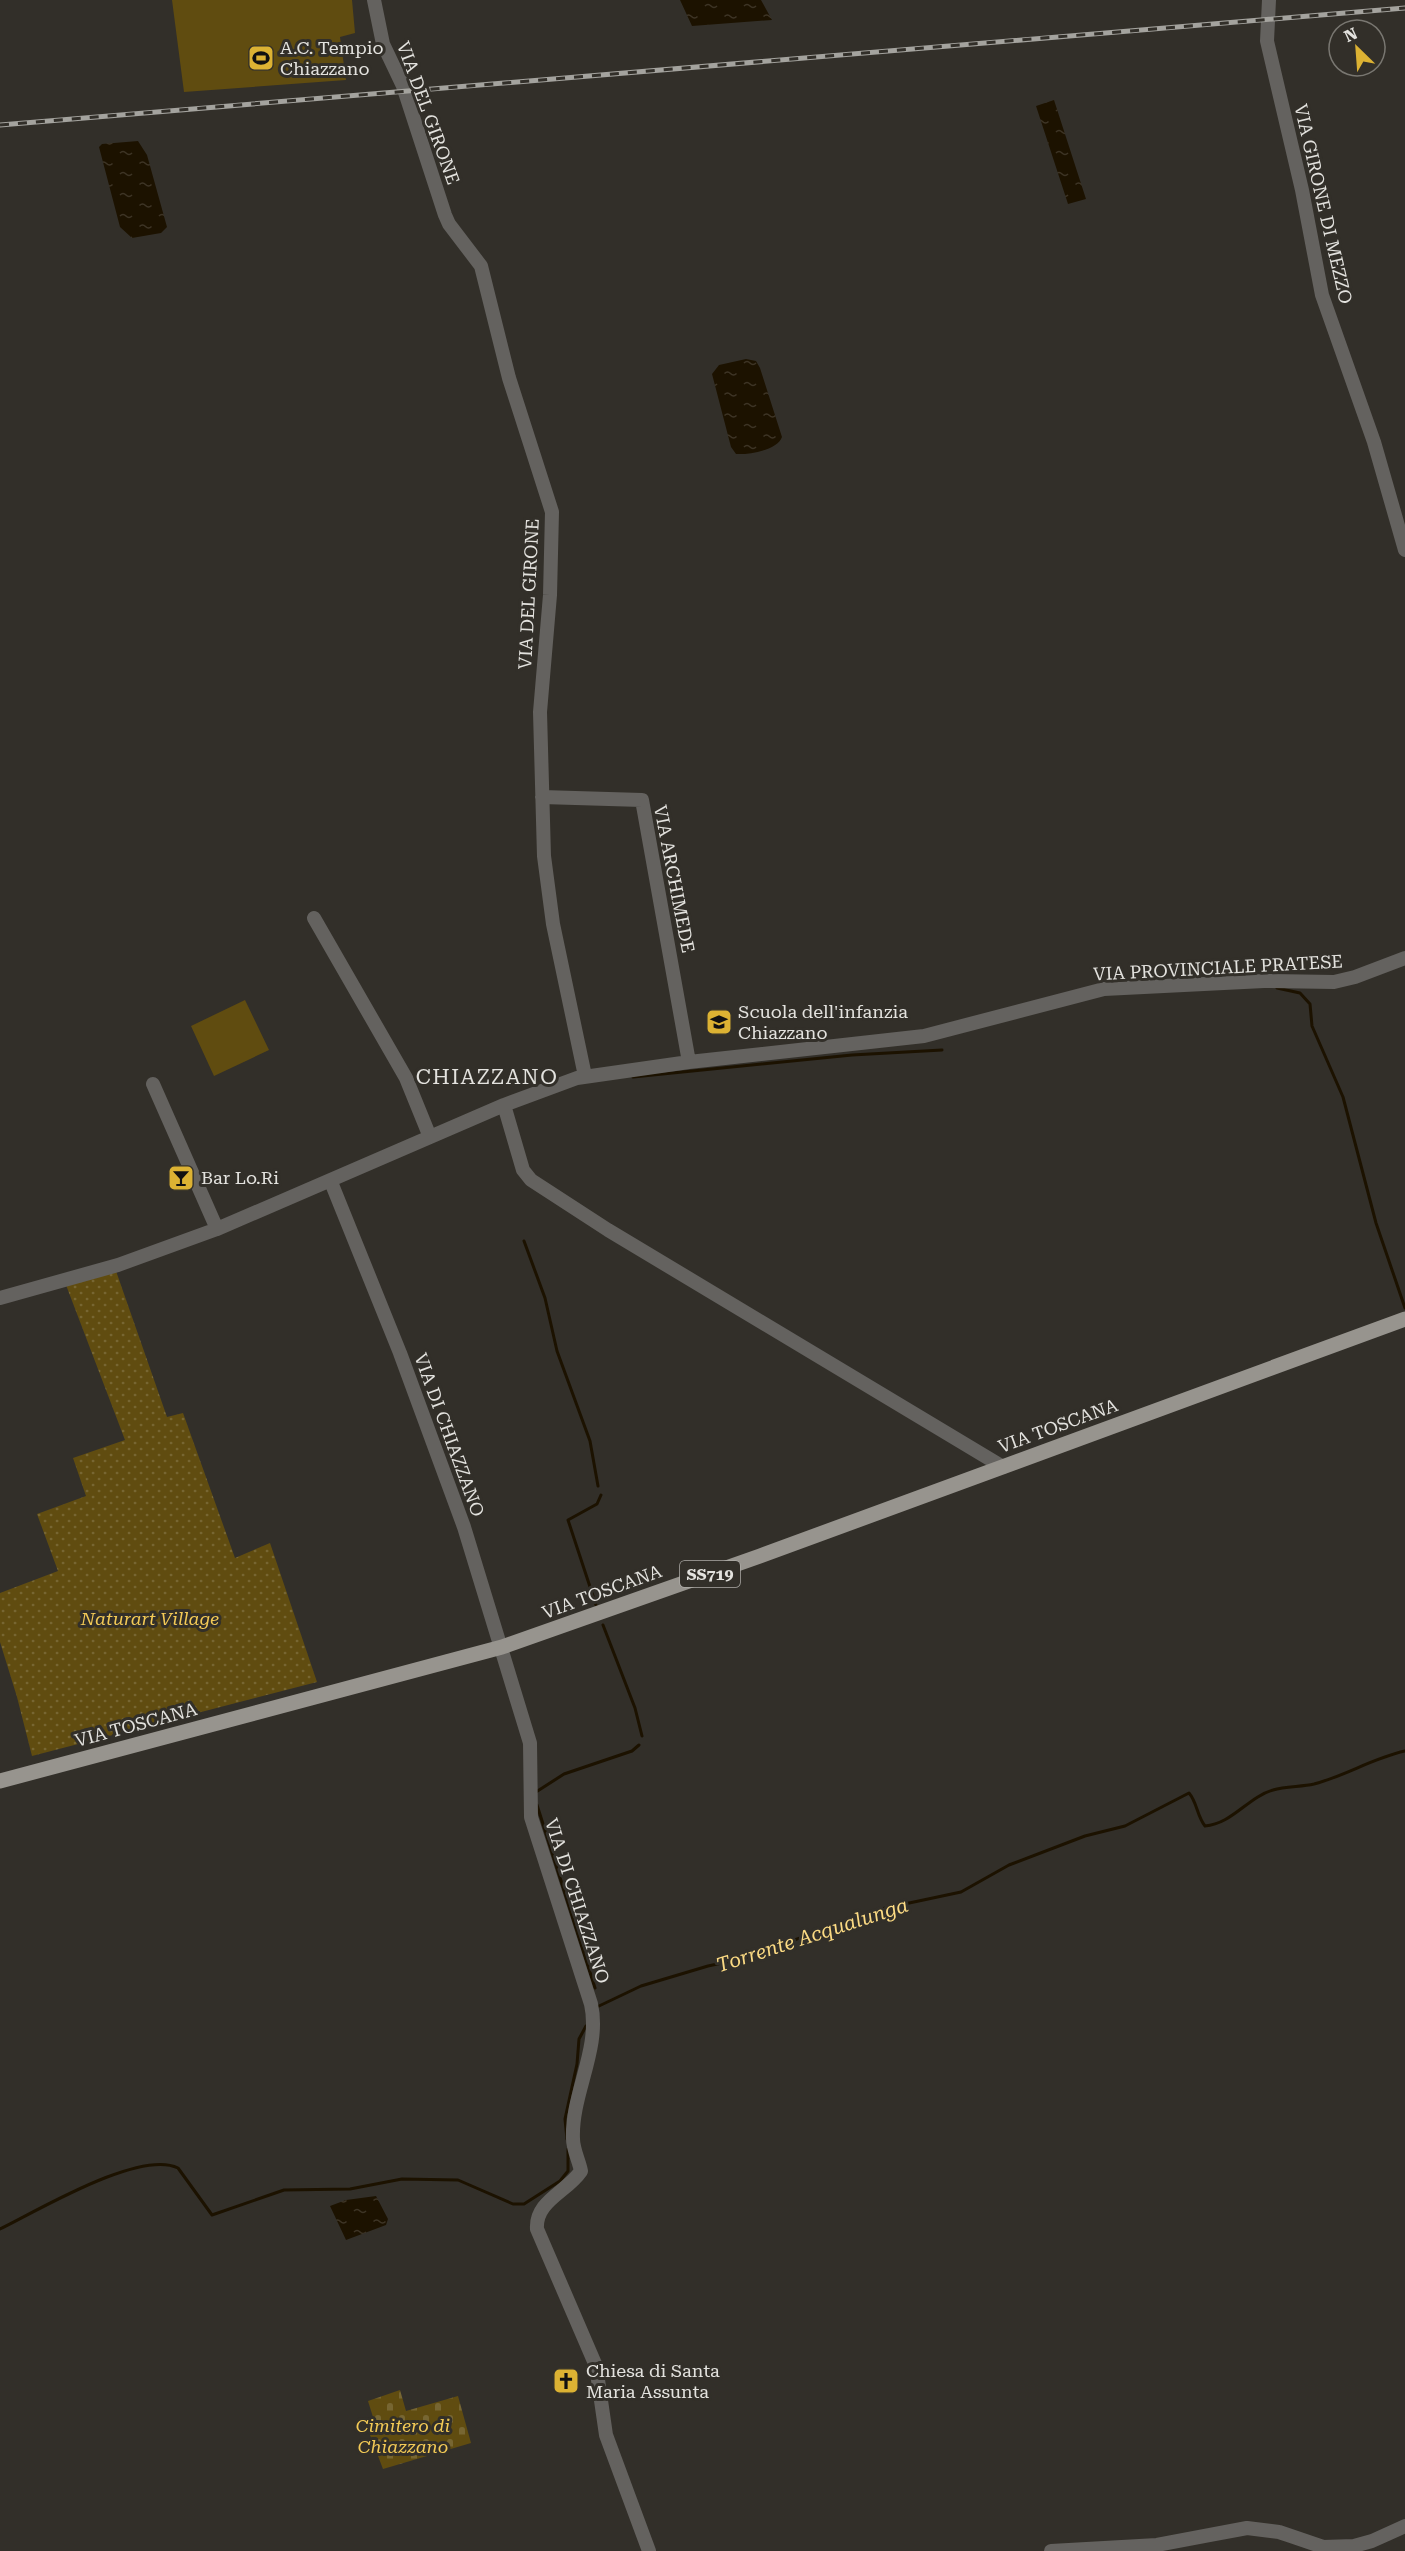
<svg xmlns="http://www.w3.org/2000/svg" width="1405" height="2551" font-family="'Roboto Serif',serif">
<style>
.green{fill:url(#green-dots)}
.cemetery{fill:url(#cemetery-stones)}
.pitch{fill:#604c10}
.water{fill:url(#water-ripples)}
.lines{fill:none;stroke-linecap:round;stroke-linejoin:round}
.stream{stroke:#1c1200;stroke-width:3}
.minor{stroke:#64625f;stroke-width:14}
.major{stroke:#97948e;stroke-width:15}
.rail-casing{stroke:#a4a39e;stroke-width:5}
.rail{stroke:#322f29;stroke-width:3;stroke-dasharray:9;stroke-linecap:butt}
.labels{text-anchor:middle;stroke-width:6;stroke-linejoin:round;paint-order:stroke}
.shield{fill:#322f29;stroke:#aeaca8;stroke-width:1.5}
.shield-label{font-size:16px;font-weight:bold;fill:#e3e2de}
.poi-label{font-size:18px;fill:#e3e2de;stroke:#322f29;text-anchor:start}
.street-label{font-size:18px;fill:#e3e2de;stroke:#322f29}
.park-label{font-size:18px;font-style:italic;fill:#f3ca56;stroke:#322f29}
.water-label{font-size:20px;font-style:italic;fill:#fbda83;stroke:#322f29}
.quarter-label{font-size:21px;letter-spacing:1.5px;fill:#e3e2de;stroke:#322f29}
</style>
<defs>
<pattern id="green-dots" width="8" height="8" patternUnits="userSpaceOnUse" patternTransform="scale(1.5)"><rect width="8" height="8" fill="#604c10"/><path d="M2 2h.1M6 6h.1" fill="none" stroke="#776632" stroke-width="1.8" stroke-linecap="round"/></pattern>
<pattern id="cemetery-stones" width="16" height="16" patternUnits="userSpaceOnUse" patternTransform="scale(1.5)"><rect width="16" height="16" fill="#604c10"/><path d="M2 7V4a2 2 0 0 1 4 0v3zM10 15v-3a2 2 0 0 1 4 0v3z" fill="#776632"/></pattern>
<pattern id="water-ripples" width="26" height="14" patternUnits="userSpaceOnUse" patternTransform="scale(1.5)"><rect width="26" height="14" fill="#1c1200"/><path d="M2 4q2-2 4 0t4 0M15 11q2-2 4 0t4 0" fill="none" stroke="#3d3425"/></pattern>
</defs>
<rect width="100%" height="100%" fill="#322f29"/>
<!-- green -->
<path class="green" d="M116,1271L167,1417L183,1413L235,1558L270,1543L317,1682L32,1756L17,1697L0,1642V1593L58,1571L37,1514L86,1496L73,1458L125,1440L66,1285Z"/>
<!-- cemetery -->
<path class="cemetery" d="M400,2390L406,2411L458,2396L471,2443L383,2469L370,2435L378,2433L368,2401Z"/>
<!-- pitch -->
<path class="pitch" d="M172,0H352L355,33L340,37L346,80L184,92Z
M245,1000L269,1050L214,1076L191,1026Z"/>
<!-- water -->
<path class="water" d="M680,0H761L772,20L692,26Z
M1054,100L1086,199L1068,204L1036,106Z
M138,141L147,155L167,227L161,233L132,238L120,227L99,147L102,144Z
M746,359L756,361L760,368L782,437C778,450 749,455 736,454L731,447L712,374L719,365Z
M376,2196L388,2219L386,2225L346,2240L330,2206L346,2200Z"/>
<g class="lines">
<!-- stream -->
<path class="stream" d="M1277,988L1300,993L1310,1004L1312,1026L1343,1097L1376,1223L1405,1308
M633,1077L852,1055L942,1050
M524,1241L545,1298L557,1351L590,1441L598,1486
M596,1605L568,1520L597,1504L601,1495
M603,1625L635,1708L642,1736
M536,1792L564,1774L632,1751L639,1745
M537,1805L595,1988
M599,2006L641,1986L708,1966L741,1959L881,1909L961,1892L1009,1865L1085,1836L1125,1826L1189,1793C1197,1802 1197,1816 1205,1826C1232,1824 1248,1797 1273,1790C1286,1786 1301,1787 1314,1784C1345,1776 1373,1758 1405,1751
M567,2139L565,2119L577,2064L579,2039L586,2026
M0,2229C37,2211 140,2149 178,2168L212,2215L284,2190L350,2189L402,2179L458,2180L513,2204H524L560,2181L568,2171V2149"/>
<!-- minor -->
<path class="minor" d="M374,0L383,44L403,86L445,215L449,224L481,266L509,378L552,512L550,595L540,712L544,856L553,924L585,1076
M1269,0L1267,41L1302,190L1322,295L1374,442L1405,550
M542,797L642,800L689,1062
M314,918L406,1078L430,1137
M153,1084L217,1229
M504,1105L523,1170L531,1180L608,1230L1003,1467
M331,1182L400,1353L464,1527L530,1743L531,1817L591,2004C601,2049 571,2094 573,2139C573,2149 579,2161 581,2171C567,2192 535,2201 537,2229L596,2366L606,2435L649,2551
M0,1298L118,1265L217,1229L504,1105L577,1078L689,1062L924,1036L1104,989L1264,981L1334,982L1355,977L1405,958
M1354,2546L1372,2541L1405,2526
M1051,2551L1157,2545L1247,2528L1279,2532L1323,2547L1354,2546L1356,2551"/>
<!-- major -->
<path class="major" d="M0,1781L502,1647L760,1556L1405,1319"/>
<!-- rail casing -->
<g class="rail-casing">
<path id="rail" d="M0,125L1405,8"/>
</g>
<!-- rail -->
<use href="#rail" class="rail"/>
</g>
<!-- icons -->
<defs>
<g id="stadium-square" transform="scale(1.35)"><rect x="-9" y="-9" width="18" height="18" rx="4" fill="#dcb233" stroke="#322f29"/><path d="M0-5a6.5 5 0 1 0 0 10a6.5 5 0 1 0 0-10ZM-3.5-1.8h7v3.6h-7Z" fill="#111"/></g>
<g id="school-square" transform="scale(1.35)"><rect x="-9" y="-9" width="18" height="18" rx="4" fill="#dcb233" stroke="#322f29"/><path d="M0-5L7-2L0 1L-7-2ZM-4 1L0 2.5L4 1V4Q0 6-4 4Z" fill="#111"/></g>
<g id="bar-square" transform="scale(1.35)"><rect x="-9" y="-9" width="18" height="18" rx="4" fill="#dcb233" stroke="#322f29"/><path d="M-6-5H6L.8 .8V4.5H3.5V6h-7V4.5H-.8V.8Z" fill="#111"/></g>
<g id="church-square" transform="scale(1.35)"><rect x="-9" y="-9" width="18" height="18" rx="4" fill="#dcb233" stroke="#322f29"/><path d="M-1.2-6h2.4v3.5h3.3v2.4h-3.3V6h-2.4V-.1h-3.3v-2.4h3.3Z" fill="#111"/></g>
</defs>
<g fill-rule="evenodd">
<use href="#stadium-square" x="261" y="58"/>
<use href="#school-square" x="719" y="1022"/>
<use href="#bar-square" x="181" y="1178"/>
<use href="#church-square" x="566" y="2381"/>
</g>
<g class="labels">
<!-- shield labels -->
<rect class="shield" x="680" y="1561" width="60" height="26" rx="4.5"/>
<g class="shield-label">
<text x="710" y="1580">SS719</text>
</g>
<!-- poi labels -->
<g class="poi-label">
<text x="280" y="54">A.C. Tempio<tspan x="280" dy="21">Chiazzano</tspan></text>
<text x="738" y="1018">Scuola dell'infanzia<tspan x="738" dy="21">Chiazzano</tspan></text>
<text x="201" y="1184">Bar Lo.Ri</text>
<text x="586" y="2377">Chiesa di Santa<tspan x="586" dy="21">Maria Assunta</tspan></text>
</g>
<!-- street labels -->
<g class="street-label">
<text transform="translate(428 113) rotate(70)" y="6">VIA DEL GIRONE</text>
<text transform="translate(1323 204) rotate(77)" y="6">VIA GIRONE DI MEZZO</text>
<text transform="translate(529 594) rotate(-87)" y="6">VIA DEL GIRONE</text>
<text transform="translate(674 879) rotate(79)" y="6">VIA ARCHIMEDE</text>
<text transform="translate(1218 968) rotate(-3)" y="6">VIA PROVINCIALE PRATESE</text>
<text transform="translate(1058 1426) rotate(-20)" y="6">VIA TOSCANA</text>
<text transform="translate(449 1435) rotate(70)" y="6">VIA DI CHIAZZANO</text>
<text transform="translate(602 1592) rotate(-20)" y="6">VIA TOSCANA</text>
<text transform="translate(136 1725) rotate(-15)" y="6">VIA TOSCANA</text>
<text transform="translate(577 1901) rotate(72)" y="6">VIA DI CHIAZZANO</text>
</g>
<!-- park labels -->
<g class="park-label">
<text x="150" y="1625">Naturart Village</text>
<text x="403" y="2432">Cimitero di<tspan x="403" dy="21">Chiazzano</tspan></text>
</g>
<!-- water labels -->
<g class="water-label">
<text transform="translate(812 1935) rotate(-18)" y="7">Torrente Acqualunga</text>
</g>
<!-- quarter labels -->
<g class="quarter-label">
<text x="487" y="1084">CHIAZZANO</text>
</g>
</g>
<!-- north arrow -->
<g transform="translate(1357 48) rotate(335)"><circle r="28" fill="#322f29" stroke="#797771" stroke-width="1.5"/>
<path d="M0-4.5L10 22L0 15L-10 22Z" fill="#dcb233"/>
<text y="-9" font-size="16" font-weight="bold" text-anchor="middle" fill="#e3e2de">N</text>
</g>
</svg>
